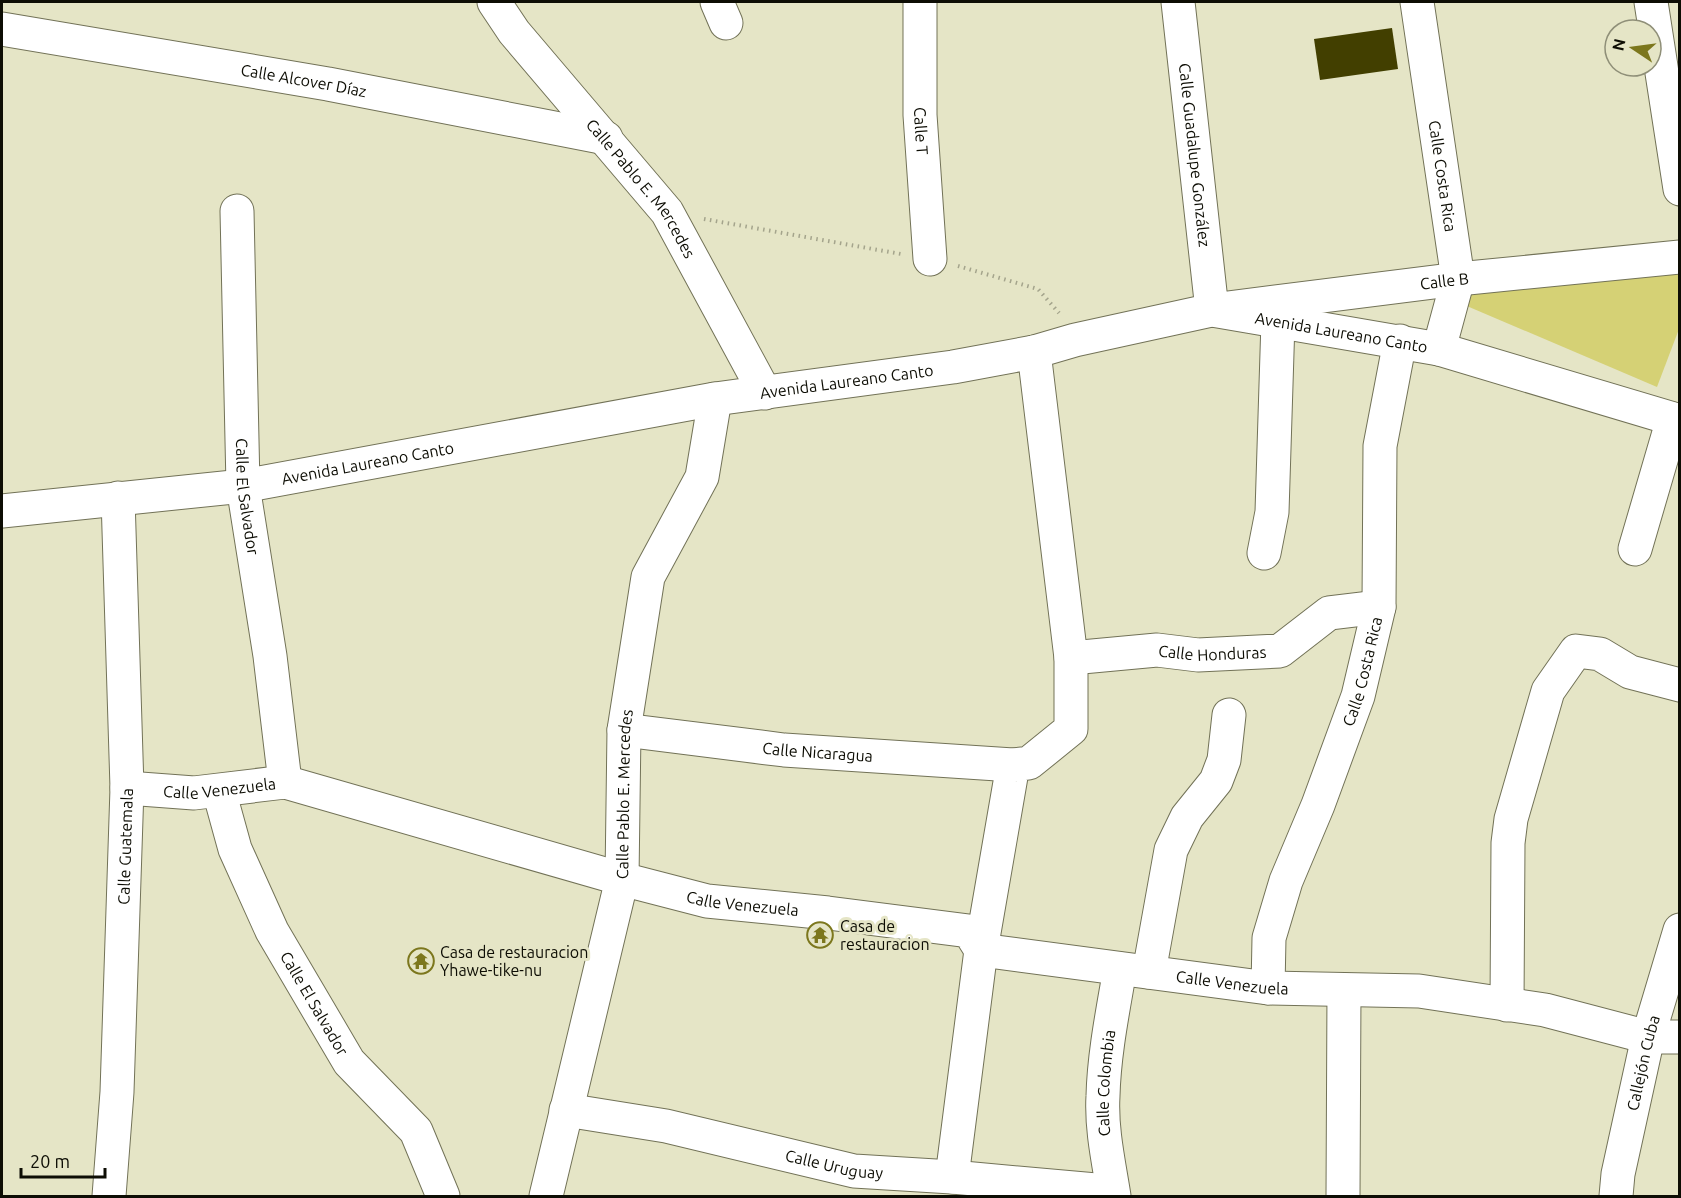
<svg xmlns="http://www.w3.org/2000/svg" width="1681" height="1198" font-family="Ubuntu,sans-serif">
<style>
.green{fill:#d5d175}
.building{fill:#423f00}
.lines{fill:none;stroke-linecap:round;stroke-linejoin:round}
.minor-casing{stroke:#727257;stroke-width:35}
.major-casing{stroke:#727257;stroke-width:35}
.path{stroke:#a4a48c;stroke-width:4;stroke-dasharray:1.5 4.5;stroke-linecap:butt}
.minor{stroke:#fff;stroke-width:33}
.major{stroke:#fff;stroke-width:33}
.labels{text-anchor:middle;stroke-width:6;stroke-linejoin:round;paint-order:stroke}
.street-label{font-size:16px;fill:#0d0d04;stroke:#e5e5c6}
.poi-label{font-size:16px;fill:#0d0d04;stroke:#e5e5c6;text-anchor:start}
</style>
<rect width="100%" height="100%" fill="#e5e5c6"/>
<!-- green -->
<path class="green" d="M1679,264V329L1657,387L1441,295Z"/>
<!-- building -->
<path class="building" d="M1392,28L1398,69L1320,80L1314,39Z"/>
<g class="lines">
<!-- minor casing -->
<g class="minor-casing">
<g id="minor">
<path id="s1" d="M494,2L514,32L667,212L765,393"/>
<path d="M717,2L726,23"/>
<path id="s2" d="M920,2V115L930,259"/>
<path id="s3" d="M1178,2L1212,310L1458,279L1680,257"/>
<path id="s4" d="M1417,2L1458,279L1439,349"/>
<path d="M1651,2L1680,189"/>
<path id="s5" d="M2,29L328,84L606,138"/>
<path id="s6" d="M237,211L243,486L270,656L285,782"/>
<path d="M1635,549L1673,419"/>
<path d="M1264,553L1272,512L1278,321"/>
<path id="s7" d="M1071,658L1157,650L1198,655L1280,651L1329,613L1379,607"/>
<path id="s8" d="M624,730L784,750L1013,765"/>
<path id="s9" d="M127,788L194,793L285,782L622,879L707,901L828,913L969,931L981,950L1268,988L1419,991L1545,1010L1648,1037H1680"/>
<path id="s10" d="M219,791L235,849L272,931L349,1062L416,1131L443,1196"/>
<path d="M1149,972L1171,850L1187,817L1216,781L1224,760L1229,715"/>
<path id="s11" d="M1268,988L1269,938L1286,881L1318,805L1358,696L1379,607L1380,446L1400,341"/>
<path d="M1507,1005L1508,843L1511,819L1548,691L1576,651L1600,654L1630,672L1680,685"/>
<path id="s12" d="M566,1110L666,1126L854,1171L952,1177L1096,1190L1106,1196"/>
<path d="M952,1177L981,950L1013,765L1029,763L1071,729V658L1034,352"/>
<path id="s13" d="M109,1196L117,1092L127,788L118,498"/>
<path id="s14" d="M546,1196L622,879L624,730L648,577L702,477L715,399"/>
<path id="s15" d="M1114,1196C1109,1164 1101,1129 1103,1096C1104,1054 1113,1010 1120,969"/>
<path d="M1343,1196L1344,990"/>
<path id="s16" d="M1616,1196L1618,1174L1648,1037L1680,930"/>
</g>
</g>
<!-- major casing -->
<g class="major-casing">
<g id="major">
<path id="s17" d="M2,511L243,486L715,399L953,367L1034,352L1075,340L1212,310L1439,349L1680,421"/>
</g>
</g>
<!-- path -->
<path class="path" d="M704,219L901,254
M958,266L1038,289L1059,313"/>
<!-- minor -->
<use href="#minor" class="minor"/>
<!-- major -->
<use href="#major" class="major"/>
</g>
<!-- icons -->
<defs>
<g id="temple-ring" transform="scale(1.35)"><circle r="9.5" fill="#e5e5c6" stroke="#7c771d" stroke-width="1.5"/><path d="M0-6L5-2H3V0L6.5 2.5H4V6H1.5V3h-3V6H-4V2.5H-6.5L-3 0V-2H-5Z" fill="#7c771d"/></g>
</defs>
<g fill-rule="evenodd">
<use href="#temple-ring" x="820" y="935"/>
<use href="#temple-ring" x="421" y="961"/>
</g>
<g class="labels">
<!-- street labels -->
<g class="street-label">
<text dy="6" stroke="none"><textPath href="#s5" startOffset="306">Calle Alcover Díaz</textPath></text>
<text dy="6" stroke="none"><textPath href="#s2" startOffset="129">Calle T</textPath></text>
<text dy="6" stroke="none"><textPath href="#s3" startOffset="154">Calle Guadalupe González</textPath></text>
<text dy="6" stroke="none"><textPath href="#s4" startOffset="176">Calle Costa Rica</textPath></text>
<text dy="6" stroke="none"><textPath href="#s1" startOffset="238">Calle Pablo E. Mercedes</textPath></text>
<text dy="6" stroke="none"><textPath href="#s3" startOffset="544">Calle B</textPath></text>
<text dy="6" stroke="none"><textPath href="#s17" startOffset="1359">Avenida Laureano Canto</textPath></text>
<text dy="6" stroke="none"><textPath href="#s17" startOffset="855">Avenida Laureano Canto</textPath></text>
<text dy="6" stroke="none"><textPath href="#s17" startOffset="369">Avenida Laureano Canto</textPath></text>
<text dy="6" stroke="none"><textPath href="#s6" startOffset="286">Calle El Salvador</textPath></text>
<text dy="6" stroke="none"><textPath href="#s7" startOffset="142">Calle Honduras</textPath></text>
<text dy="6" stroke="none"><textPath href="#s11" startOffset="333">Calle Costa Rica</textPath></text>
<text dy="6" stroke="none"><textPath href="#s8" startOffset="195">Calle Nicaragua</textPath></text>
<text dy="6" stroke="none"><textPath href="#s9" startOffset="93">Calle Venezuela</textPath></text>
<text dy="6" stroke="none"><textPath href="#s14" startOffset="411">Calle Pablo E. Mercedes</textPath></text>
<text dy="6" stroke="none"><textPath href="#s13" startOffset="350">Calle Guatemala</textPath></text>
<text dy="6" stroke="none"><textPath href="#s9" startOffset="633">Calle Venezuela</textPath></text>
<text dy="6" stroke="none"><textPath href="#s9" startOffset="1137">Calle Venezuela</textPath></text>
<text dy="6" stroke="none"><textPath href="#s10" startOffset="234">Calle El Salvador</textPath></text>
<text dy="6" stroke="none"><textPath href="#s16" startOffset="136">Callejón Cuba</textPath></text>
<text dy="6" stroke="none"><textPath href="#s15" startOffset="114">Calle Colombia</textPath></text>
<text dy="6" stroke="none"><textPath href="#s12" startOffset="274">Calle Uruguay</textPath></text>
</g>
<!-- poi labels -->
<g class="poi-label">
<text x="840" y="932">Casa de<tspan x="840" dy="18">restauracion</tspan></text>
<text x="440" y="958">Casa de restauracion<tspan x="440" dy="18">Yhawe-tike-nu</tspan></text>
</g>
</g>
<!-- border -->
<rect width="1681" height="1198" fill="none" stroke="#0d0d04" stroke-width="6"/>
<!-- north arrow -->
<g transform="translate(1633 48) rotate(283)"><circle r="28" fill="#e5e5c6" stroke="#8f8f78" stroke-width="1.5"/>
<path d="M0-4.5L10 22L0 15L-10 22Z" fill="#7c771d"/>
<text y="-9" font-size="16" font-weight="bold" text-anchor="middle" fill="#0d0d04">N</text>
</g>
<!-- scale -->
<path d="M21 1168v9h84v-9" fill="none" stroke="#0d0d04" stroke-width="3"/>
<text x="30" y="1168" font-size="18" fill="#0d0d04" stroke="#e5e5c6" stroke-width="4.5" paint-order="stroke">20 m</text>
</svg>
